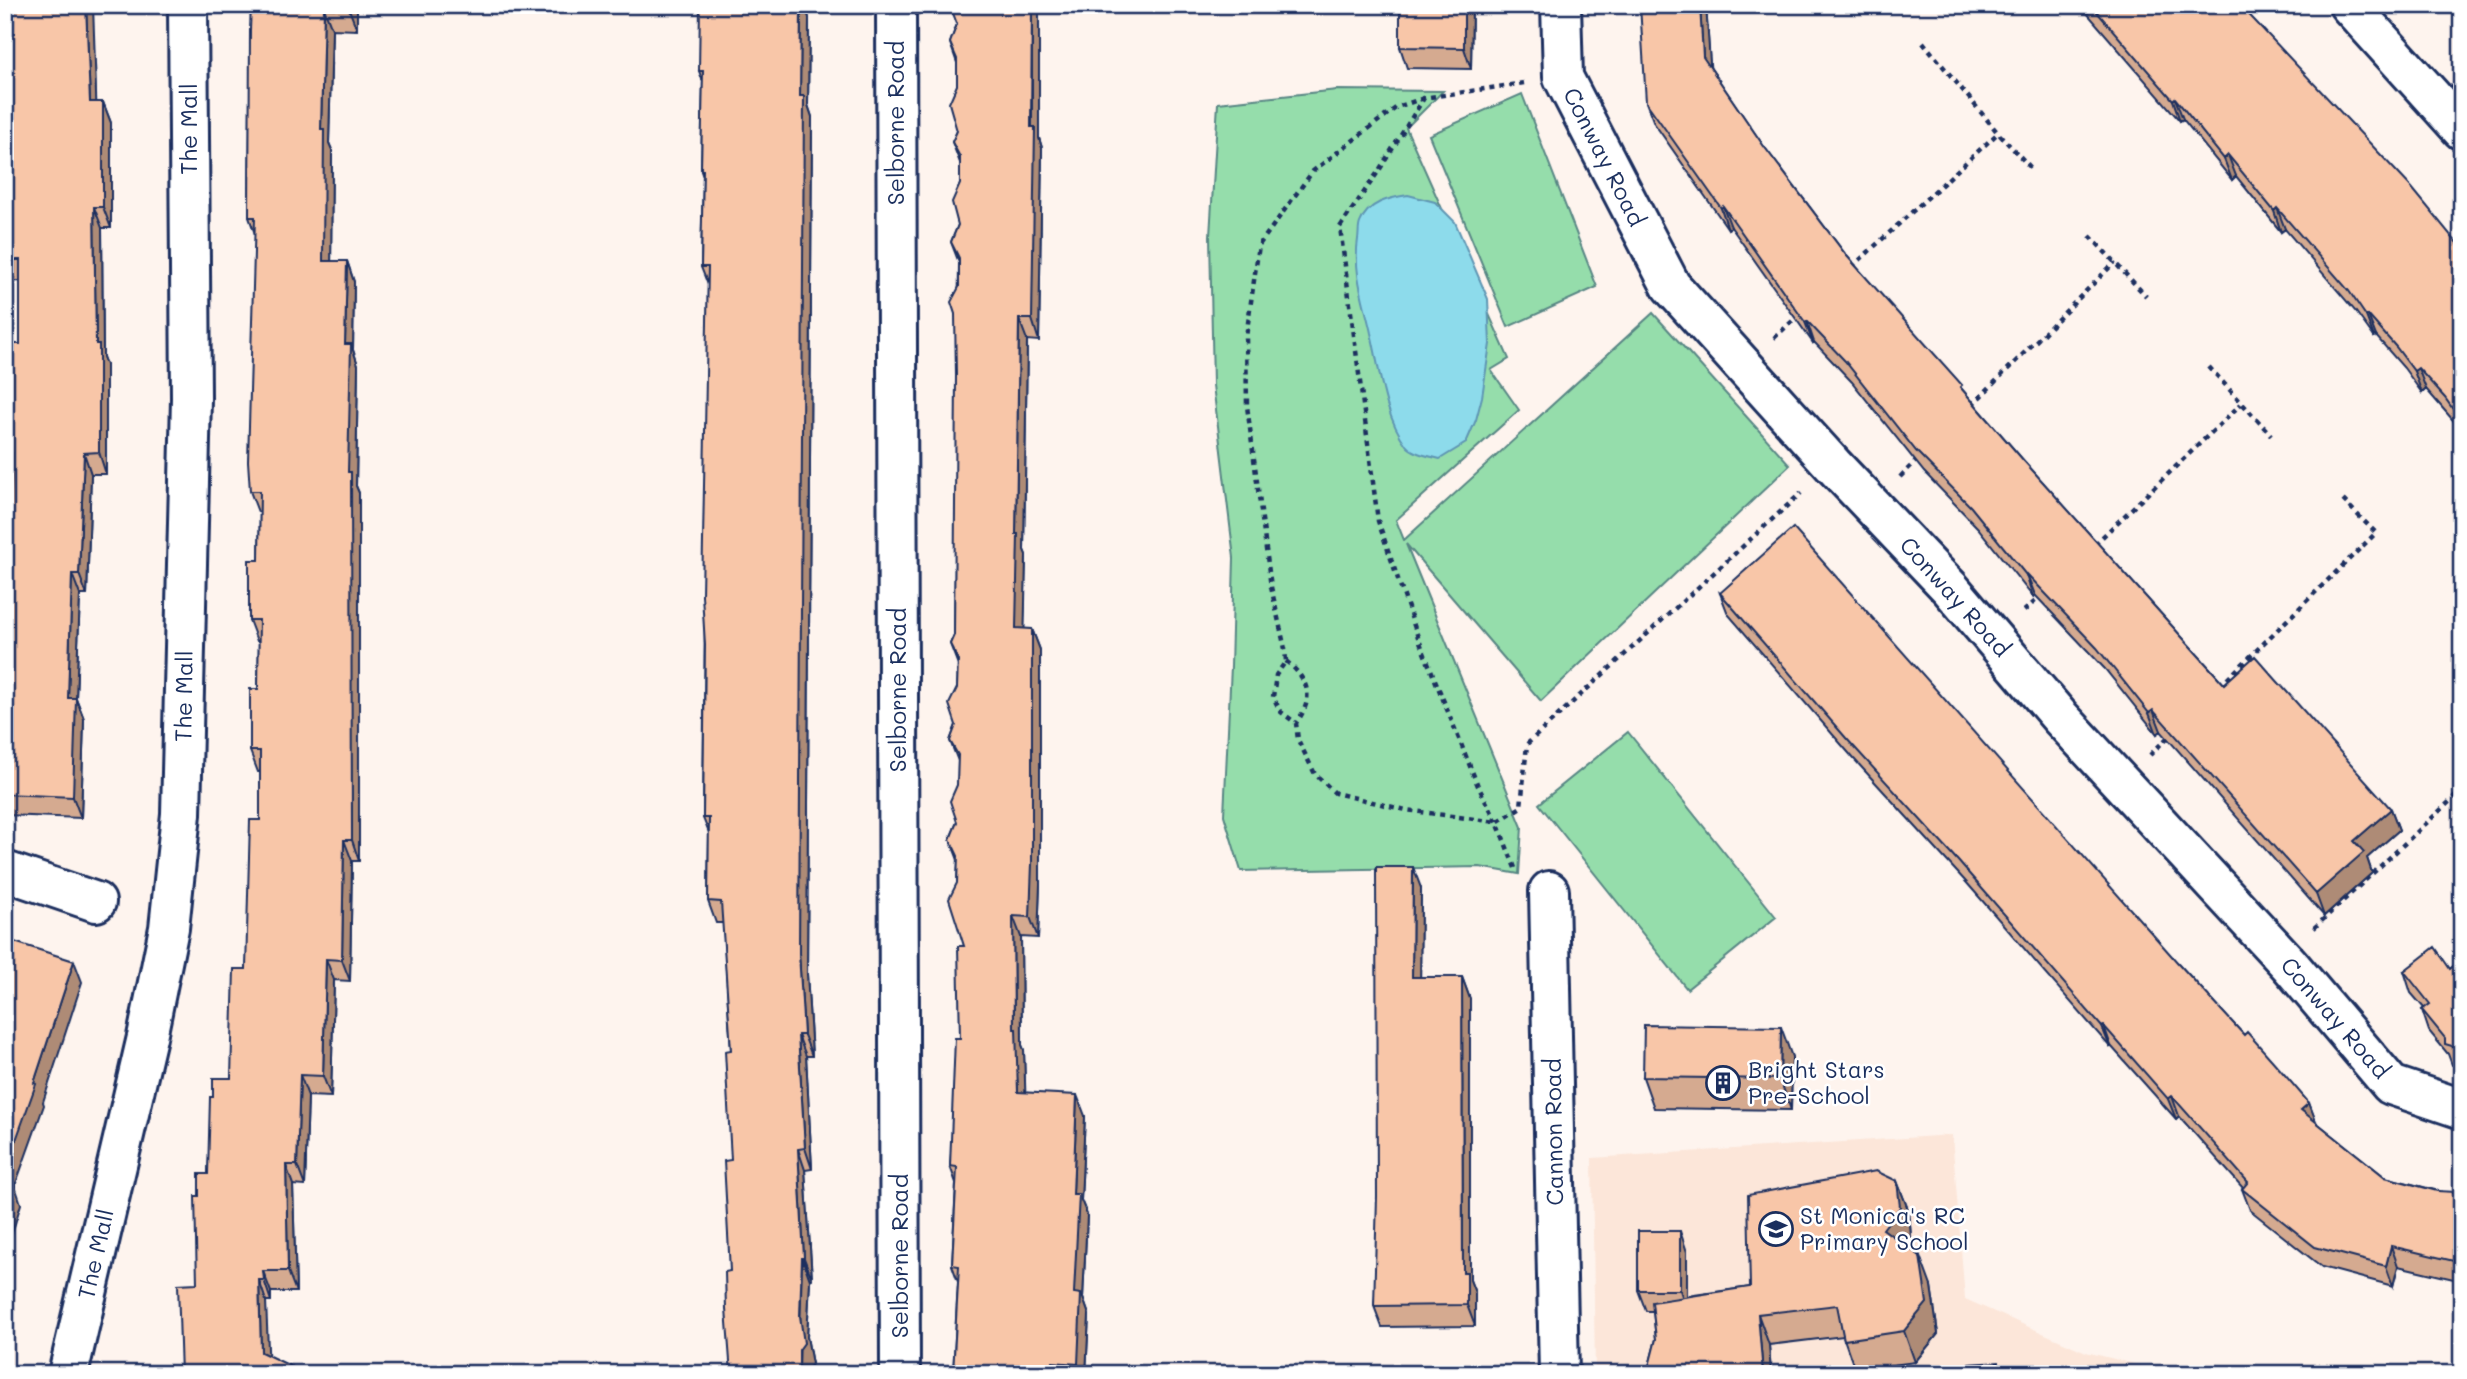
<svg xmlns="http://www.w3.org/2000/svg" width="2467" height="1379" font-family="Mali,sans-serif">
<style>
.built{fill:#fce6d9}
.green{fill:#95ddab;stroke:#588684;stroke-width:2}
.water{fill:#8ddbeb;stroke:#5f96b3;stroke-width:2}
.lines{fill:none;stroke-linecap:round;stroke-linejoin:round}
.minor-casing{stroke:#1b2f5e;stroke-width:44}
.path{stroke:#1b2f5e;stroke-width:4.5;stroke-dasharray:5 5;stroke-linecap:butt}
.minor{stroke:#fff;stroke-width:38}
.wall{fill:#d5aa90;stroke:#1b2f5e;stroke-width:2}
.shaded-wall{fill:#ae8b76;stroke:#1b2f5e;stroke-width:2}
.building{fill:#f8c6a8;stroke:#1b2f5e;stroke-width:2}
.labels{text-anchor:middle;stroke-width:5;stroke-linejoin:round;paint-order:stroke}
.street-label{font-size:23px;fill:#1b2f5e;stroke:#fff}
.poi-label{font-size:23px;fill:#1b2f5e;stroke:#fff;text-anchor:start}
</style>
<rect width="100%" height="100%" fill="#fef4ee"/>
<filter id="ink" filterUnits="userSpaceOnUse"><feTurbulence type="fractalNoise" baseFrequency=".0143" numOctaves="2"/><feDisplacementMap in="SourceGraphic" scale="14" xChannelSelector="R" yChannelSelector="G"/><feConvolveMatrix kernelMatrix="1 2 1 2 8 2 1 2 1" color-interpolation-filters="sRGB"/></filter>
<g filter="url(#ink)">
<!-- built -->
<path class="built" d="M1952,1135L1965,1299L2086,1352L2175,1374H1595L1592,1158Z"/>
<!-- green -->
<path class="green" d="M1337,90L1443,91L1406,128L1509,359L1491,370L1519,410L1396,520L1404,540L1653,313L1790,465L1541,701L1406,544L1522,827L1519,874L1480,867L1241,871L1224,815L1231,666L1234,558L1213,385L1210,236L1218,103Z
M1522,94L1597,287L1508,327L1429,135Z
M1628,732L1776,917L1687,989L1539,804Z"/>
<!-- water -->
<path class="water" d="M1408,195L1435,202L1455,222L1488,299L1490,344L1482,397L1476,420L1466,443L1440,459C1429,456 1413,454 1406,445C1383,413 1380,370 1371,333C1364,301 1353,273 1358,239C1359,234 1358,228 1360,223C1368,202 1389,198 1408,195Z"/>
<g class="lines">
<!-- minor casing -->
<g class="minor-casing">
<path id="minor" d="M896,5L900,1374
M1561,5L1563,77L1671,286L1833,465L1950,588L2059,716L2289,964L2391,1085L2462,1109
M2349,5L2462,130
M5,871L96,902
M1549,891L1559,1374
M68,1374L147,1037L169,928L181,814L191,398L188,5"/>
</g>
<!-- path -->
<path class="path" d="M1923,42L1998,133L2031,168
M1424,98L1397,107L1313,171L1259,245L1246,337L1247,406L1271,587L1285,649L1286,661L1276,675L1273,697L1281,712L1296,723L1298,740L1315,774L1335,793L1406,810L1497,822L1521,807L1527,744L1801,493
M2090,236L2146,296
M1852,267L1998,133
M1774,338L1799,315
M2209,367L2271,435
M1972,405L2115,262
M1900,477L1919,458
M2095,544L2241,404
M2024,611L2041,596
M1286,661C1309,680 1315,698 1296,723
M2220,686L2376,533L2341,498
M2150,755L2171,734
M1515,868L1497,822L1478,786L1419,640L1378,521L1340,227L1378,172L1424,98L1524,83
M2314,928L2462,790"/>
<!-- minor -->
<use href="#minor" class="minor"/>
</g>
<!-- wall -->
<path class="wall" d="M251,5H357V30L332,29L329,143L332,150L331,261H347L354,282L353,350L358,365L356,486L359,493V861H352L350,981L334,980L331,1097L308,1096L305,1186L293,1185L296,1292H271V1301H266L181,1374L197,1283L199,1196L208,1174L213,1097L231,1078L246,969L260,820V772H258L250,751L258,689L259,641H257L249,620L259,560L260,512H258L250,491L255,234L249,217Z
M1472,5L1471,69L1407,68L1400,47Z
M1706,5L1710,67L1763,145L1846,255L2024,461L2224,684L2391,809L2399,830L2367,858L2372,873L2324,916L2161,731L2157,734L2105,669L2035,595L2033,597L1978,528L1924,472L1852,382L1814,342L1813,343L1731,227L1728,229L1654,123L1646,102Z
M2080,5H2240L2462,249V432L2452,419L2426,389L2422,393L2404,368L2376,336L2374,337L2356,312L2285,229L2281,232L2236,176L2232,180L2183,119L2180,121Z
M2449,5H2462V20Z
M806,9L809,18L808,105L812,117L807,974L812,1056H806L812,1169L805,1170L812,1279L810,1280L807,1337L812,1364L806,1372V1374H731V1050L723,923H716L708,901L709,833L703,818L708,285L701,267L703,176L701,170L703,82L699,71Z
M957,24L1039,138L1042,148L1039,341L1027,340L1024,550L1026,555L1024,629H1032L1040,650V884L1038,938L1021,937L1022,1045L1024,1050L1025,1092L1085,1116L1081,1200L1087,1215L1083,1298L1089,1315L1086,1374H953L958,1282L952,1265L956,1183L950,1166L960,1038L964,946L957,883L958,860L950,839L957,822L958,761L950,741L956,725L958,665L950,644L954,635L959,263L951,242L958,225L960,184V163L952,142L957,131V63L950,43Z
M5,62L95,65L96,102H103L111,123V228H102L103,357L106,365V474H91L87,595H80L76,698L84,719L81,818L5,815V572L9,573L12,474L5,457V344H20V281L7,282L5,276Z
M1720,593L2178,963L2244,1035L2309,1103L2316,1122L2385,1177L2462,1197V1281L2398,1266L2393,1286L2322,1267L2250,1210L2242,1189L2243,1188L2179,1116L2176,1119L2111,1046L2110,1047L1966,882L1854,759L1728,614Z
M1421,888L1420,977H1462L1470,999V1280L1475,1293V1326L1382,1327L1374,1306Z
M2462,959V1068L2452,1065L2448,1054L2429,1031L2422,1010L2424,1008L2411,993L2404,971L2450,969Z
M1792,1057L1791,1110L1654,1108L1643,1077Z
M1897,1181L1909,1212L1911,1237L1905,1245L1931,1286L1938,1334L1915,1362L1855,1370L1843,1336L1769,1345L1771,1374H1647L1656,1339L1653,1311H1646L1638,1290L1687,1252V1296L1750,1287Z"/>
<!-- shaded-wall -->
<path class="shaded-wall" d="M86,5H93L97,123L90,102Z
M349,5H357V30L349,9Z
M801,5H806V9L809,18L808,105L812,117L807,974L812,1056L804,1035L799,953L800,96Z
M1032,5H1039V138L1042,148L1039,341L1032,319Z
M1464,5H1472L1471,69L1464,48Z
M1700,5H1706L1711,78L1703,57Z
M324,8L332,29L329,143L332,150L331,282L323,261L321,129Z
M2175,98L2183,119L2180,121L2173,100Z
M103,102L111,123V228L103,207Z
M2228,155L2236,176L2232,180L2224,159Z
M1723,206L1731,227L1728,229L1721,208Z
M94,207L102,228L103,357L106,365V474L99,452L96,344Z
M2277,208L2285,229L2281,232L2274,211Z
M347,261L354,282L353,350L358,365L356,486L359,493V861L352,840L348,472L345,344Z
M2368,315L2376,336L2374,337L2366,316Z
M1019,319L1027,340L1024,550L1026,555L1024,650L1016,628V534Z
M1807,321L1814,342L1813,343L1805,322Z
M2418,368L2426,389L2422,393L2414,371Z
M84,453L91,474L87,595L79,574Z
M72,574L80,595L76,698L84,719L81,818L73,797L68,698Z
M2027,574L2035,595L2033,597L2026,575Z
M1032,629L1040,650V884L1038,938L1030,917Z
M2153,710L2161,731L2157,734L2149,713Z
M2391,809L2399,830L2367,858L2372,873L2324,916L2316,894L2354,841Z
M344,840L352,861L350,981L342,960Z
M1413,867L1421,888L1420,998L1412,977Z
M1013,916L1021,937L1022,1045L1024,1050L1026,1113L1018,1092L1014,1029Z
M326,959L334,980L331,1097L323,1076Z
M74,961L82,982L43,1102L44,1105L15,1186L21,1204L5,1256V1171Z
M1462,977L1470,999V1280L1475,1293V1326L1467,1305L1463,1272Z
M2104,1026L2111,1046L2110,1047L2102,1027Z
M1781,1027L1792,1057L1791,1110L1780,1079Z
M798,1035L806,1056L812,1169L805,1148Z
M300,1075L308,1096L305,1186L297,1165Z
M1077,1095L1085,1116L1081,1200L1087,1215L1083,1298L1089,1315L1086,1374H1082L1078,1364L1074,1293L1073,1194Z
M2172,1096L2179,1116L2176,1119L2168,1099Z
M2309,1103L2317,1124L2301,1110Z
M798,1149L805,1170L812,1279L804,1258Z
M286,1165L293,1185L296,1292L288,1271Z
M1897,1181L1909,1212L1911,1237L1894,1259L1883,1229Z
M1680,1231L1687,1252V1311L1680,1290Z
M2391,1246L2398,1266L2393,1286L2386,1266Z
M1920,1256L1931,1286L1938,1334L1915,1362L1904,1331Z
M802,1258L810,1280L807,1337L812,1364L806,1372V1374H799Z
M263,1271L271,1292V1301L264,1280Z
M259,1280L266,1301L269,1373L261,1352Z
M1758,1314L1769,1345L1771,1374H1763Z
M1053,1362L1057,1374H1052Z"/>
<!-- building -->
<path class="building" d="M7,5H86L90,102H103V207H94L96,344H99V452L84,453L79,574H72L68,698H76L73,797L5,794V572L9,573L12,453H5V344H20V260H5V62H9Z
M251,5H349V9L324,8L321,129H324L323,261H347L345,344H351L348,472H351L352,840H344L342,960L326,959L323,1076L300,1075L297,1165H286L288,1271H263L264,1280H259L261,1352L307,1374H181L178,1284L197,1283L195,1196H199V1174H208L210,1097H213V1078H231L234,969H246L250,820H260V751H250V689H258L259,620H249V560H259L260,491H250L248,461L255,217H249L250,30Z
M700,5H801L800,96H804L799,953L804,1035H798L805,1148L798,1149L804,1258H802L800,1316L804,1343L799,1350V1374H731L726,1309L725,1272L730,1271L724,1161L731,1160L725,1051L731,1050L721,902L708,901L709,818H703L705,645L702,595L708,267H701L703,170H701L703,71H699Z
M950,5H1032L1031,127H1035L1032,319H1019L1016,534H1018L1016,628L1032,629V863L1030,917L1013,916L1014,1029H1016L1018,1092L1077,1095L1073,1194H1079L1074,1293L1081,1294L1078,1364L1053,1362L1052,1374H953L959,1266L952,1265L957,1167L950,1166L955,1038H960L958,946H964L949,899L957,883L958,856L950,839L957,822L950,801L957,785L958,755L950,741L956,725L949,704L957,688L958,660L950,644L954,635L956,376L955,314L951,302L959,287V258L951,242L958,225L952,202L960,184V157L952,142L957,131L949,103L957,85V59L950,43L957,24Z
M1400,5H1464V48L1400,47Z
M1640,5H1700L1703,57L1763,145L1846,255L1962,385L1960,387L2024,461L2224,684L2255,656L2391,809L2354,841L2364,852L2316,894L2153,710L2149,713L2097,648L2027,574L2026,575L1971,507L1916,451L1845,361L1807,321L1805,322L1723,206L1721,208L1646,102Z
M2091,5H2240L2412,188L2462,249V422L2445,398L2418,368L2414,371L2396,347L2368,315L2366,316L2349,291L2277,208L2274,211L2228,155L2224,159L2175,98L2173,100Z
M1793,528L2178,963L2244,1035L2247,1032L2278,1067L2309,1103L2301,1110L2385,1177L2437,1191L2456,1192L2462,1197V1263L2391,1246L2386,1266L2315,1247L2242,1189L2248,1182L2172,1096L2168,1099L2104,1026L2102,1027L1958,861L1846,738L1720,593Z
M1376,867H1413L1412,977H1462L1463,1272H1467V1305L1374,1306L1377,1196Z
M5,939L74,961L34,1083L36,1084L5,1171Z
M2435,947L2450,969L2462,959V1049L2445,1044V1038L2422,1010L2430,1004L2404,971Z
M1644,1025L1781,1027L1780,1079L1643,1077Z
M1876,1171L1897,1181L1900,1207L1883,1229L1920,1256L1927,1303L1904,1331L1844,1340L1837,1305L1758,1314L1763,1374H1647L1656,1339L1652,1302L1750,1287L1748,1195Z
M5,1180L14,1183L5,1210Z
M1638,1231H1680V1290H1638Z
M1999,1362V1374H1953V1365Z"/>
</g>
<!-- icons -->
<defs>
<g id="building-ring" transform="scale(1.75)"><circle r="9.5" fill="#fff" stroke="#1b2f5e" stroke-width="1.5"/><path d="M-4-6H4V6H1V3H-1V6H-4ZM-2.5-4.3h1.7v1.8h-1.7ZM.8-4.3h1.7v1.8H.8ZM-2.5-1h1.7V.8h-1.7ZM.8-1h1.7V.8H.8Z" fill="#1b2f5e"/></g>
<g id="school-ring" transform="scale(1.75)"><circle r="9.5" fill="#fff" stroke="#1b2f5e" stroke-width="1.5"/><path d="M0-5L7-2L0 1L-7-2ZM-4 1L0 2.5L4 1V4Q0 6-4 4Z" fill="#1b2f5e"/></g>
</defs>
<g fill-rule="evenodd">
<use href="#building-ring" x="1723" y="1083"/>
<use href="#school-ring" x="1776" y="1229"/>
</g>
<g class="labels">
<!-- street labels -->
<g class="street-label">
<text transform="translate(896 123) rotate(-90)" y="8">Selborne Road</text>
<text transform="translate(189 129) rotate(-90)" y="8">The Mall</text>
<text transform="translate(1604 157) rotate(63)" y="8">Conway Road</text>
<text transform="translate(1955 597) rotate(48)" y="8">Conway Road</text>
<text transform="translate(898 690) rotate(-90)" y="8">Selborne Road</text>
<text transform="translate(184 696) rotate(-89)" y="8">The Mall</text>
<text transform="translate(2335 1018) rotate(49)" y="8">Conway Road</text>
<text transform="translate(1554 1132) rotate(-91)" y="8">Cannon Road</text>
<text transform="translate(96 1254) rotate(-77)" y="8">The Mall</text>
<text transform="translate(900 1256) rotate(-90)" y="8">Selborne Road</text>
</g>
<!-- poi labels -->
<g class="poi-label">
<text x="1748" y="1078">Bright Stars<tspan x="1748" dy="26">Pre-School</tspan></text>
<text x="1800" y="1224">St Monica's RC<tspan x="1800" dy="26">Primary School</tspan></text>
</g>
</g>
<!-- margin -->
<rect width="2467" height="1379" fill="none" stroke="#fff" stroke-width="28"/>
<rect x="14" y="14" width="2439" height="1351" fill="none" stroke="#1b2f5e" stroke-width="2.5" filter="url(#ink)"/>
</svg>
